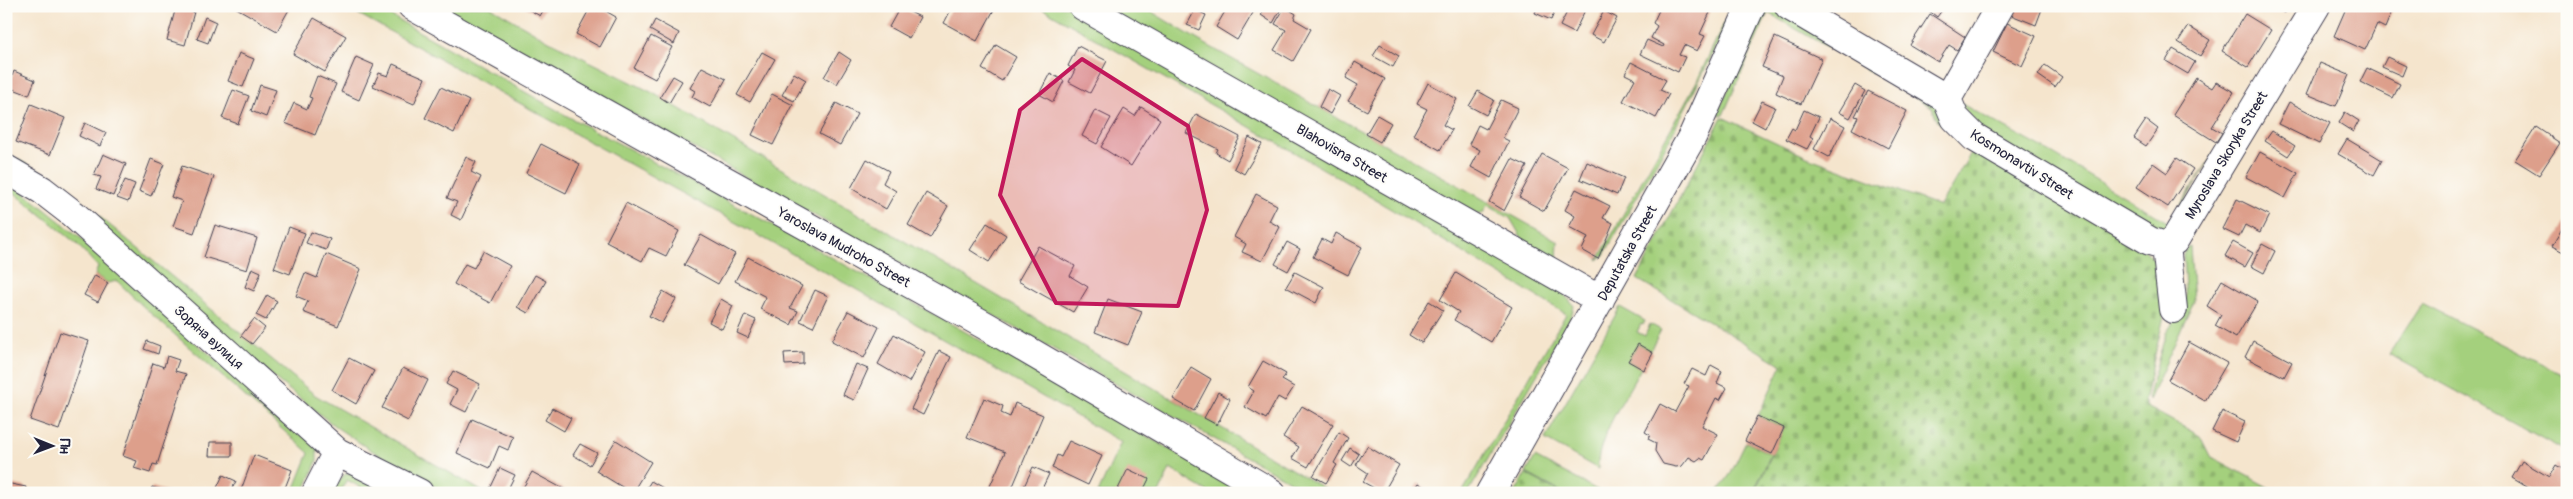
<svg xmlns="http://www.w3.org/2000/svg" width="2573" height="499" font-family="Pangolin,sans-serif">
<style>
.green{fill:#a4d07d;stroke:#63795c}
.cemetery{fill:url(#cemetery-stones);stroke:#63795c}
.building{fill:#dd9f8b}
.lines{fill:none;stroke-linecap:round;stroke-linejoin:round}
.minor-casing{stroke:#423f51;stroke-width:30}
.minor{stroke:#fff;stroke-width:28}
.marked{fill:#c2185b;fill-opacity:0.2;stroke:#c2185b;stroke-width:4;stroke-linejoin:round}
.labels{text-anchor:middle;stroke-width:4;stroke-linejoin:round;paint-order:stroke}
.street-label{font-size:14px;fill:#22223b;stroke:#fdfcf7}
</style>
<defs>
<pattern id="cemetery-stones" width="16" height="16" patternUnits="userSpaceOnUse" patternTransform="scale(1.25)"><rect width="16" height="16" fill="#a4d07d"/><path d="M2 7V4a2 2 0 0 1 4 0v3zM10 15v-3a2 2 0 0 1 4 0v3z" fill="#8db26d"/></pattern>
</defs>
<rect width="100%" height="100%" fill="#fdfcf7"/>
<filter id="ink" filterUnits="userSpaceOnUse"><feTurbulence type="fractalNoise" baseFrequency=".02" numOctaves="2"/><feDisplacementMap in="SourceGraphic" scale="10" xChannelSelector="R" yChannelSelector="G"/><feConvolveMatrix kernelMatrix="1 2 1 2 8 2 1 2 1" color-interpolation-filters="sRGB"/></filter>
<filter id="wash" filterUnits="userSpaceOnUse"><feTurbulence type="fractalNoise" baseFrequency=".0096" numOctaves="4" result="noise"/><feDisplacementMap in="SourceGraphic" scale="20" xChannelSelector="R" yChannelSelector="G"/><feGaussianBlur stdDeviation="1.12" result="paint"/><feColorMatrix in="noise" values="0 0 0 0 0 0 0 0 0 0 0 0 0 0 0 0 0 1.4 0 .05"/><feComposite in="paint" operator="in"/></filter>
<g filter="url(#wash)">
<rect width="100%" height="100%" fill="#f5e5cd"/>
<!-- green -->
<path class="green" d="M344,6H374L569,117L793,236L962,330L1246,493H1210L1170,469L1159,493H1098L1121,442L852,287Z
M440,6H489L549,41L651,92L1332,493H1311Z
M1038,6H1071L1562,292L1574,306L1571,317L1468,493H1462L1566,314L1339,178Z
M1100,6H1142L1198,40L1558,241L1557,260L1524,242L1510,218L1487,205L1483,213L1478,215Z
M1732,6H1737L1666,146L1604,255L1598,260L1697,81Z
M1769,6L1781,9L1934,102L1972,151L1938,122L1932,107L1768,13L1723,115L1717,114L1764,8Z
M1958,102L2053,154L2169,223L2214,153L2167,230L2158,231L1994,142Z
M6,153L54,179L315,395L485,493H446L369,449L336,427L214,330L6,157Z
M6,178L92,247L187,336L259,394L317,448V461L304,493H293L309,453L148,311L117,281L108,283L95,275L98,267L77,244L6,186Z
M2190,247L2194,301L2149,400L2148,395L2166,333L2186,304L2183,255L2187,248Z
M2422,303L2567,377V452L2389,354Z
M1620,307L1645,321L1643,325L1641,324L1637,332L1645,336L1650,324L1661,330L1650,351L1638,344L1628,361L1641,368C1627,395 1596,439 1598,469L1545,439Z
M1746,442L1771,454L1753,493H1717L1731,473Z
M1535,457L1603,493H1563L1526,473Z
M352,472L402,493H371L347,480L339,493H331L344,475Z"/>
<!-- cemetery -->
<path class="cemetery" d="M1722,117L1807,157L1940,206L1975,146L2142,247L2157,263L2165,312L2144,401L2147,407L2200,436L2210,456L2279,493H1754L1784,428L1758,416L1782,365L1637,279Z
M1526,474L1561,493H1515Z"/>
<g id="blocks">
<!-- building -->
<path class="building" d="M233,6H291L277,31Z
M523,6H546L540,16Z
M591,6H597L616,17L600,47L576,34Z
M953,6H996L977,41L944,23Z
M1224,6H1257L1237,40L1216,27L1227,8Z
M1266,6H1276L1281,9L1273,23L1261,15Z
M1538,6H1557L1551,20L1535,13Z
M1570,6H1587L1574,33L1560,26Z
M1661,6H1713L1700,34L1705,36L1697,51L1684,45L1679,55L1685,57L1678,72L1640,54L1647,40L1663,47L1664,45L1651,38L1657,26L1653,23Z
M1923,6H1945L1937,17Z
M2015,6H2035L2042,9L2036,25L2011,15Z
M2274,6H2288L2284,13Z
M2347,6H2394L2385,28L2377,24L2365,50L2334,36Z
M176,7L194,12L185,45L167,40Z
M900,7L920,17L909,38L889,27Z
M1285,7L1296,14L1294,19L1311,29L1293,61L1274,50L1286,30L1275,24Z
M1195,10L1206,15L1199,30L1187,25Z
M1604,11L1617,18L1604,42L1591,35Z
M1930,14L1965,37L1957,50L1949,45L1938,62L1910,45Z
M2245,14L2271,30L2248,67L2222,51Z
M205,17L216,22L208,43L197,39Z
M314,18L346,36L325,72L293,54Z
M655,20L679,33L674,44L650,30Z
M2007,23L2036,36L2022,66L1993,52Z
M2188,26L2210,40L2200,56L2178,42Z
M651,36L672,47L655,79L634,68Z
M1775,37L1822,59L1801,104L1776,93L1783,76L1762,67Z
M996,45L1016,57L1002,81L982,69Z
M1380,45L1399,56L1393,67L1373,56Z
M1078,46L1107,61L1090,93L1069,82L1075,70L1068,66Z
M2173,49L2195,62L2188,74L2166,61Z
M762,52L775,59L750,102L737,95Z
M839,52L851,60L837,84L824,77Z
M239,53L254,59L243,87L228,81Z
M356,57L374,65L359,100L341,92Z
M2387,57L2406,66L2402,76L2382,67Z
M1355,62L1385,79L1367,111L1348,101L1358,85L1346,78Z
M1631,62L1666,80L1660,90L1669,94L1656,118L1623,101L1635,79L1625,74Z
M2320,63L2349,75L2336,106L2307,94Z
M393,64L425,78L414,104L373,86L379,73L388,76Z
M2045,65L2062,77L2055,87L2038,75Z
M702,67L726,79L710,107L692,97L695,91L690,88Z
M2367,68L2400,84L2393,98L2360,82Z
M14,71L35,80L29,95L8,87Z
M794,73L806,80L794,101L782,95Z
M1050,73L1064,81L1053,102L1039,94Z
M317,76L336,84L315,135L285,123L294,103L307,109L312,98L309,97Z
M673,76L682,81L669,103L660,97Z
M2196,78L2212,88L2216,82L2234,92L2212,127L2222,133L2216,142L2173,115Z
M1428,83L1457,99L1443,125L1452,130L1440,150L1413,135L1427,109L1417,104Z
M260,85L276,90L266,117L251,111Z
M1855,85L1865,91L1850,118L1839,112Z
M441,87L469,101L454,133L425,118Z
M1328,89L1340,96L1330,114L1319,107Z
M233,90L249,96L238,124L222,118Z
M1478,91L1494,100L1486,115L1469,106Z
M1868,91L1907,111L1888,148L1852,129L1858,117L1855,116Z
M772,94L793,105L773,145L752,135Z
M1501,100L1518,108L1503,138L1509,141L1491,178L1471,167L1480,150L1469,144L1478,125L1486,129Z
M1762,101L1775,107L1765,128L1752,121Z
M2289,102L2330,123L2319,144L2278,124Z
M836,103L857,114L840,145L819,134Z
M31,104L65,118L50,155L16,142Z
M1141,107L1160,119L1131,166L1101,147L1124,109L1135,116Z
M1095,110L1111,118L1097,144L1082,136Z
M1804,110L1819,117L1810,136L1813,138L1807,149L1786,139L1792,128L1795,130Z
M2345,112L2359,121L2353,132L2339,123Z
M1196,114L1240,137L1228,160L1216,153L1218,149L1186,133Z
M1377,115L1391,123L1380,142L1366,134Z
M1830,118L1845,126L1829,157L1814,149Z
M2146,120L2158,129L2146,146L2134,138Z
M85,123L106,133L100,146L79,136Z
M2536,127L2560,143L2539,175L2515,160Z
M2272,131L2295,146L2288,156L2265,141Z
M1249,137L1262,144L1244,174L1234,168Z
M2347,139L2382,160L2374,175L2338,154Z
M541,144L580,164L566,193L526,173Z
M2260,152L2298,173L2285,198L2246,177Z
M103,154L126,164L113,196L96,189L101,177L94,175Z
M1542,154L1568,168L1544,211L1519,197Z
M466,157L476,162L471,172L481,177L461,220L451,215L457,202L447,198Z
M2177,158L2193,169L2168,207L2137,187L2153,163L2167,173Z
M151,159L164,164L151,196L139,191Z
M867,159L889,171L883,183L896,191L886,209L851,188Z
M1512,159L1527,166L1504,211L1489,202Z
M1587,162L1624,178L1617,195L1580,179Z
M182,166L214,177L194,233L173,226L182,201L171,197Z
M125,180L135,184L128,202L117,198Z
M1576,189L1610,206L1603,218L1613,223L1598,259L1582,250L1588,237L1569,227L1575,216L1565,210Z
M926,193L948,206L930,238L908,225Z
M1256,194L1277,205L1269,221L1280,227L1262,261L1242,252L1246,244L1234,237Z
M2237,199L2269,215L2260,233L2245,225L2239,237L2222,229Z
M626,203L679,231L666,256L649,248L642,261L606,242Z
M2567,220V254L2552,246Z
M987,223L1006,235L989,262L970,250Z
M215,225L257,238L247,270L204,257Z
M289,227L305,233L290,274L274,268Z
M311,232L330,239L326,250L306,243Z
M1336,233L1362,247L1348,275L1313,257L1322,239L1331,244Z
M701,235L735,254L718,284L684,265Z
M1287,242L1300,249L1288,271L1275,264Z
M2233,242L2253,253L2245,267L2225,256Z
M2262,244L2275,251L2264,273L2251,266Z
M1038,246L1075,266L1070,276L1088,287L1073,312L1018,281Z
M483,251L510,266L490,303L454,284L465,264L474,268Z
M326,254L361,269L338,326L303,312L308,301L296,296L305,273L317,278Z
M748,257L802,286L790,308L798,311L791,325L760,309L766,297L735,281Z
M252,268L261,272L254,291L245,287Z
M1295,272L1324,287L1316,303L1286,287Z
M1456,273L1512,307L1491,342L1454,320L1459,312L1440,300Z
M95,275L108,283L98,302L84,295Z
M535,275L546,281L528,313L517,307Z
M2222,280L2258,301L2236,338L2215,326L2221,315L2207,306Z
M815,290L828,296L813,327L800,321Z
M663,291L676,299L662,323L649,316Z
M267,295L277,301L266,320L256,315Z
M721,299L733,306L722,329L709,322Z
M1108,299L1142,312L1128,345L1095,332Z
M1429,301L1443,310L1422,343L1409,335Z
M848,311L879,327L864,358L832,341Z
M745,315L756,320L748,338L737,333Z
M254,319L265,328L252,344L241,336Z
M60,332L89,341L59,430L30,420Z
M894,334L925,352L909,382L878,364Z
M147,341L160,346L158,354L144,349Z
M2253,341L2292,362L2284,377L2245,357Z
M2189,342L2227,363L2205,401L2168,380Z
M1638,344L1653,353L1644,370L1628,361Z
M939,351L951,357L923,415L911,409Z
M803,352V364L785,365L784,353Z
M167,356L179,360L175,371L186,374L157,465L153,464L150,473L134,468L137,461L123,456L153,363L164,367Z
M349,358L374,371L356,404L332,390Z
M1263,361L1286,374L1282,380L1294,387L1285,401L1278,397L1266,419L1245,407L1254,391L1248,387Z
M856,364L868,369L854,400L843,395Z
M1711,365L1722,371L1717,383L1727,388L1720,400L1716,398L1702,426L1718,434L1704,460L1700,458L1696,461L1689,457L1682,466L1676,467L1663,464L1655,451L1656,443L1648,439L1650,435L1645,432L1660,404L1675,412L1689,386L1684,384L1692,369L1706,376Z
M1191,367L1211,379L1194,411L1173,399Z
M403,368L428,380L408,421L382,408Z
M453,371L480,384L466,412L450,404L457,390L446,384Z
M1218,392L1230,399L1217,425L1204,418Z
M984,398L1003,406L1001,413L1010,417L1015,403L1043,415L1010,493H987L1005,452L967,437Z
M1302,406L1333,424L1308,467L1292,458L1299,447L1283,437Z
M552,408L571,418L564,431L545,420Z
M2222,411L2245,422L2236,442L2212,431Z
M1757,416L1784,428L1772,454L1745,441Z
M472,419L513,437L508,450L499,446L490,468L457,453Z
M1339,432L1348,438L1334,463L1337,465L1326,483L1313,476Z
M616,440L651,462L632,493L596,471Z
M1069,441L1102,456L1088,485L1052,468L1057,455L1061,457Z
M210,442H232V456H209Z
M580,444L597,453L590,465L573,455Z
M1367,446L1399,465L1383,493L1363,482L1368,473L1356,465Z
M1350,448L1359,454L1351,467L1342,461Z
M254,455L292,470L283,493H249L241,490Z
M2522,461L2549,477L2556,465L2567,472V486L2563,493H2537L2512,478Z
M1033,467L1049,474L1040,493H1021Z
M500,468L515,475L506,493H497L490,489Z
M1128,469L1149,479L1142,493H1116Z
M532,472L571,493H520Z
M223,475L236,481L230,493L215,492Z
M651,481L663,488L660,493H652L646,489Z
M6,483L26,487L25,493H6Z
M1418,483L1433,493H1412Z
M152,487L169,492V493H150Z"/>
</g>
</g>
<g filter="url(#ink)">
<use href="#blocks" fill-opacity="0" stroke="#423f51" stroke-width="1"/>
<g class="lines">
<!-- minor casing -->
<g class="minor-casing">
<path id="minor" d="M412,6L988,327L1272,493
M1083,6L1600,300
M1789,6L1947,99L1955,118L1974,137L2150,241L2166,246
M1947,99L2000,6
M6,169L42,190L73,214L337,452L419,493
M2173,309L2166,246L2174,241L2316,6
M316,493L337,452
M1490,493L1693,135L1751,6"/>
</g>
<!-- minor -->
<use href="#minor" class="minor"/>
</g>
</g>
<!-- marked area -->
<path class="marked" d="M1082,59L1188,126L1207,210L1178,306L1056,303L1000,195L1020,110Z"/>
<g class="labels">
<!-- street labels -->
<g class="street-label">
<text transform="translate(1342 153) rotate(30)" y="5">Blahovisna Street</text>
<text transform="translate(2226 155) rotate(-59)" y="5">Myroslava Skoryka Street</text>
<text transform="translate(2022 164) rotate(32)" y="5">Kosmonavtiv Street</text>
<text transform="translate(844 247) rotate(29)" y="5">Yaroslava Mudroho Street</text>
<text transform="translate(1627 253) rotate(-61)" y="5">Deputatska Street</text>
<text transform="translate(209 337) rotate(42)" y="5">Зоряна вулиця</text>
</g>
</g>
<!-- margin -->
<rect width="2573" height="499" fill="none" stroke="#fdfcf7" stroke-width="25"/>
<!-- north arrow -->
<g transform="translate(52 446) rotate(91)" stroke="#fdfcf7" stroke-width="4" paint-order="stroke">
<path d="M0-4L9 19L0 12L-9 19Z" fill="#22223b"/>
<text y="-8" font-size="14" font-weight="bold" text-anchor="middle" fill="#22223b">Пн</text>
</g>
</svg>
